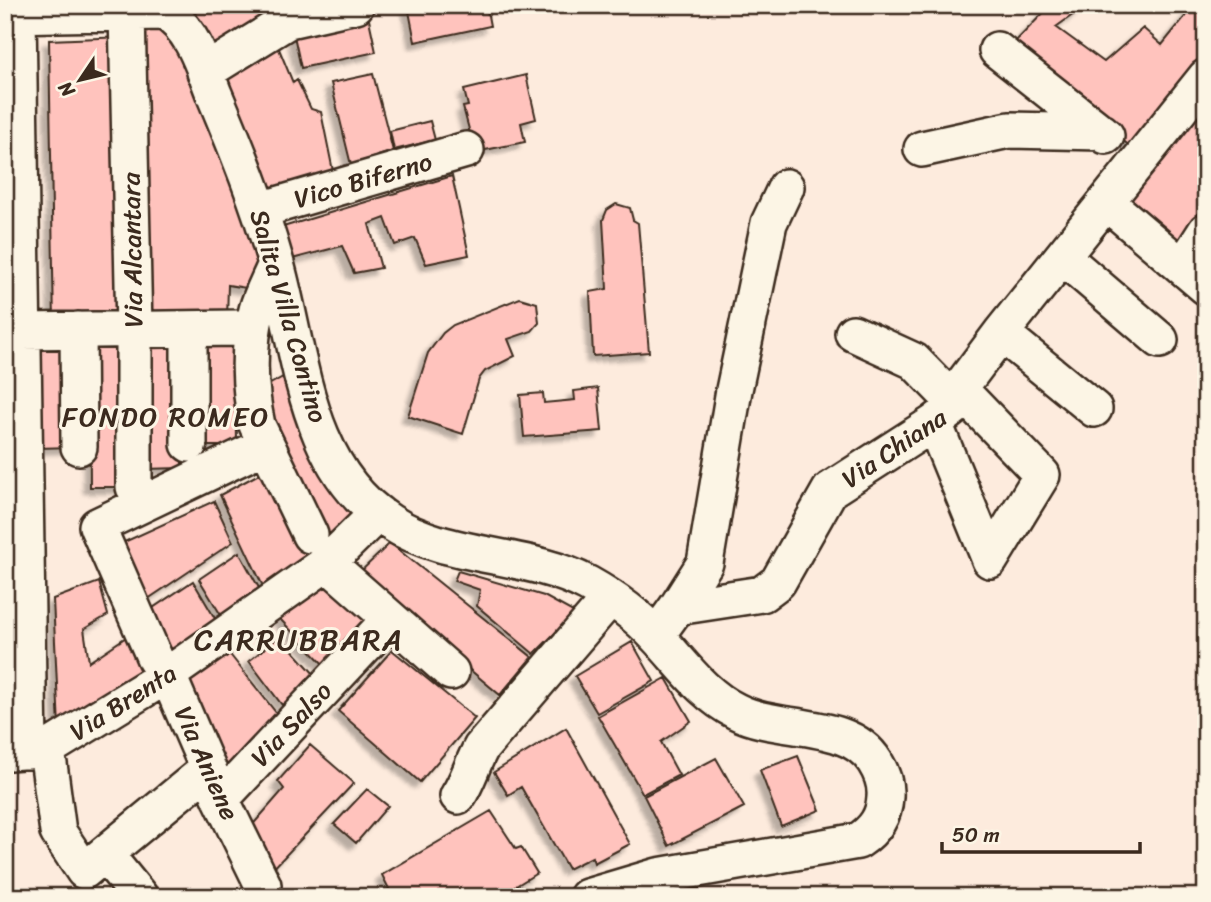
<svg xmlns="http://www.w3.org/2000/svg" width="1211" height="902" font-family="Sriracha,sans-serif">
<style>
.building{fill:#ffc3bd;stroke:#3b2a1e;stroke-width:2;filter:url(#shadow)}
.lines{fill:none;stroke-linecap:round;stroke-linejoin:round}
.minor-casing{stroke:#3b2a1e;stroke-width:40}
.minor{stroke:#fcf5e5;stroke-width:35}
.labels{text-anchor:middle;stroke-width:6;stroke-linejoin:round;paint-order:stroke}
.street-label{font-size:26px;fill:#3b2a1e;stroke:#fcf5e5}
.neighbourhood-label{font-size:28px;letter-spacing:2px;fill:#3b2a1e;stroke:#fcf5e5}
.quarter-label{font-size:30px;letter-spacing:2px;fill:#3b2a1e;stroke:#fcf5e5}
</style>
<defs>
<filter id="shadow"><feDropShadow dx="-6" dy="6" stdDeviation="2" flood-color="#0004"/></filter>
</defs>
<rect width="100%" height="100%" fill="#fdebdd"/>
<filter id="ink" filterUnits="userSpaceOnUse"><feTurbulence type="fractalNoise" baseFrequency=".0143" numOctaves="2"/><feDisplacementMap in="SourceGraphic" scale="14" xChannelSelector="R" yChannelSelector="G"/><feConvolveMatrix kernelMatrix="1 2 1 2 8 2 1 2 1" color-interpolation-filters="sRGB"/></filter>
<g filter="url(#ink)">
<!-- building -->
<path class="building" d="M190,5H274L276,8L211,50Z
M486,5L490,26L415,42L408,6Z
M1051,5H1077L1081,9L1056,27L1104,62L1143,28L1162,45L1192,8L1190,5H1206V66L1143,157L1010,47Z
M368,15L376,52L301,68L293,31Z
M135,24H170L260,244V264L246,288L228,285L227,320L142,316Z
M125,37L132,323L54,326L49,40Z
M277,44L293,83L297,80L311,109L321,112L333,171L263,193L216,76Z
M373,74L393,151L351,165L331,83Z
M526,75L536,119L521,123L525,142L475,152L463,107L468,106L464,90Z
M1206,93V228L1190,255L1112,194Z
M430,121L435,140L394,150L390,131Z
M452,176L469,255L426,264L415,238L395,245L385,218L369,224L381,268L354,273L342,246L292,259L283,227Z
M616,204L630,208L633,220L638,223L649,352L593,356L590,292L607,289L603,220L607,210Z
M520,298L537,303L539,323L532,331L508,339L515,356L485,371L479,379L463,434L408,416L428,353L443,333L453,325Z
M143,337H180L182,468L144,469Z
M197,337H236L237,446H198Z
M37,338H70L72,447L38,448Z
M89,338H125L127,487H90Z
M290,373L365,510L327,540L279,443L265,387Z
M598,388L602,431L524,437L520,395L543,393L544,403L575,400L574,391Z
M272,467L314,565L268,597L220,495Z
M5,488L10,659H5Z
M214,501L233,542L145,601L122,543Z
M390,543L532,657L500,695L357,575Z
M239,552L264,597L227,625L199,579Z
M458,571L544,596L575,613L534,654L477,606L480,590L454,581Z
M330,578L372,615L326,667L279,618Z
M193,581L220,627L170,661L150,610Z
M99,582L108,615L84,629L89,662L135,631L153,673L59,728L53,599Z
M280,636L315,675L282,705L249,661Z
M632,642L654,681L597,713L575,676Z
M392,650L475,718L420,782L338,711Z
M228,652L281,719L227,781L187,680Z
M666,678L691,721L661,742L679,775L643,794L598,716Z
M566,728L630,844L594,863L592,857L568,869L521,787L508,795L494,772Z
M310,745L354,783L270,872L249,829L284,789L278,781Z
M798,756L820,810L781,826L760,770Z
M716,758L744,807L669,846L644,796Z
M367,789L388,806L356,843L334,824Z
M491,811L516,849L521,847L537,873L498,897H483L480,891L471,897H393L382,875Z"/>
<g class="lines">
<!-- minor casing -->
<g class="minor-casing">
<path id="minor" d="M127,12L134,330V487
M18,14L29,751
M5,15L164,12C192,27 203,66 214,94C237,149 259,203 275,260C301,350 303,466 390,522C446,559 529,552 588,584C613,598 637,615 656,636C682,663 702,694 736,711C778,733 849,719 875,762C882,773 886,784 885,797C884,817 875,830 858,841L658,876L587,897
M997,50L1106,136
M205,72L289,20L356,5
M922,149L1009,130L1102,132
M1106,202L1206,287
M260,210L466,150
M1063,257L1160,340
M276,264C270,279 261,295 257,310C247,346 249,389 257,425L310,535
M1183,267L1206,231
M189,329V444
M78,330L79,447
M23,331L238,328
M853,333L914,361L957,405
M1001,333L1094,409
M959,389L1042,475L990,560
M934,423L990,560
M327,563L451,672
M677,607L705,563L734,390L769,223L786,187
M656,636L677,607L762,594L778,582L830,490L934,423L957,405L959,389L1001,333L1206,77
M47,749L58,832L84,871L208,769
M9,752L47,749L166,676L327,563L378,513
M458,796C468,781 472,764 481,748L610,598
M221,799L390,619
M105,854L140,897
M263,885L221,799L172,685L155,659L97,526L266,445"/>
</g>
<!-- minor -->
<use href="#minor" class="minor"/>
</g>
</g>
<g class="labels">
<!-- street labels -->
<g class="street-label">
<text transform="translate(363 180) rotate(-16)" y="9">Vico Biferno</text>
<text transform="translate(132 250) rotate(-91)" y="9">Via Alcantara</text>
<text transform="translate(289 316) rotate(74)" y="9">Salita Villa Contino</text>
<text transform="translate(894 448) rotate(-34)" y="9">Via Chiana</text>
<text transform="translate(123 702) rotate(-32)" y="9">Via Brenta</text>
<text transform="translate(291 724) rotate(-47)" y="9">Via Salso</text>
<text transform="translate(207 763) rotate(66)" y="9">Via Aniene</text>
</g>
<!-- neighbourhood labels -->
<g class="neighbourhood-label">
<text x="166" y="426">FONDO ROMEO</text>
</g>
<!-- quarter labels -->
<g class="quarter-label">
<text x="299" y="650">CARRUBBARA</text>
</g>
</g>
<!-- margin -->
<rect width="1211" height="902" fill="none" stroke="#fcf5e5" stroke-width="28"/>
<rect x="14" y="14" width="1183" height="874" fill="none" stroke="#3b2a1e" stroke-width="2.5" filter="url(#ink)"/>
<!-- north arrow -->
<g transform="translate(80 80) rotate(235)" stroke="#fcf5e5" stroke-width="5" paint-order="stroke">
<path d="M0-5L12 26L0 18L-12 26Z" fill="#3b2a1e"/>
<text y="-10" font-size="19" font-weight="bold" text-anchor="middle" fill="#3b2a1e">N</text>
</g>
<!-- scale -->
<path d="M942 842v10h198v-10" fill="none" stroke="#3b2a1e" stroke-width="3.5"/>
<text x="952" y="842" font-size="21" fill="#3b2a1e" stroke="#fcf5e5" stroke-width="5" paint-order="stroke">50 m</text>
</svg>
